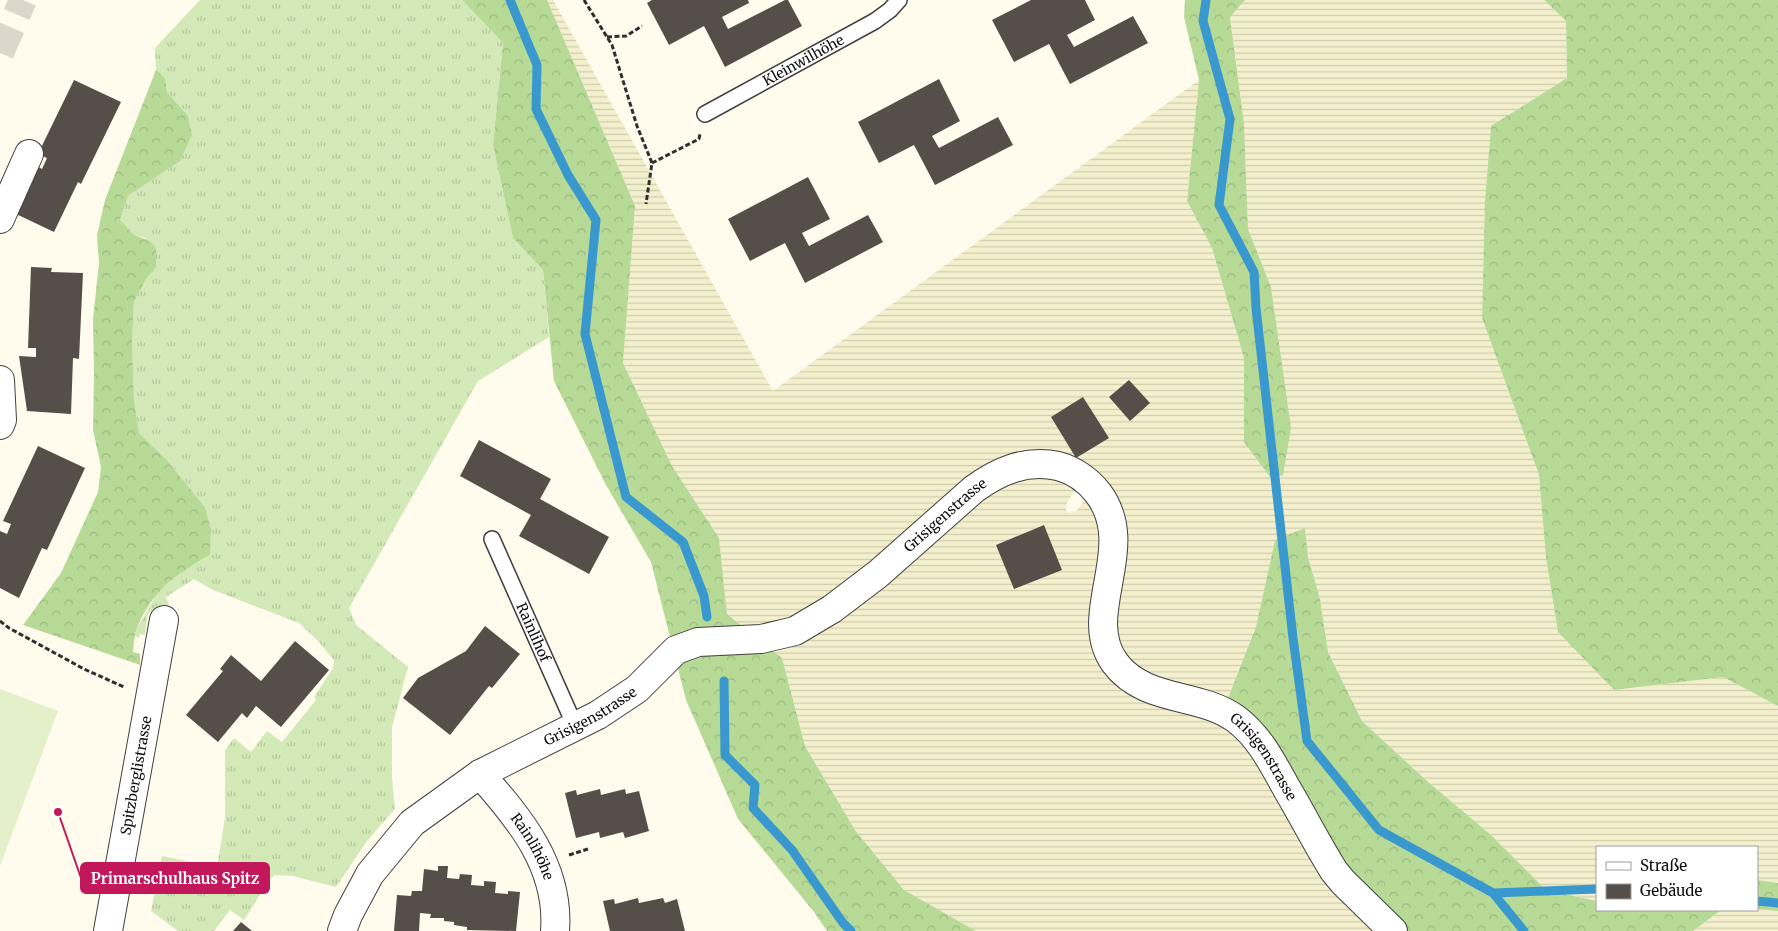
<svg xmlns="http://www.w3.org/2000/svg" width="1778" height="931" font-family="Merriweather,serif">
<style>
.farmland{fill:url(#farmland-rules)}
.grass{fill:url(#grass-tufts)}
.forest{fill:url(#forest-crowns)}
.pitch{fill:#e4f0c9}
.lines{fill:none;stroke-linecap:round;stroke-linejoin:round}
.stream{stroke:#3998cd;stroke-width:9}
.building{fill:#564e49}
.motorway-tunnel{stroke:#dbd7cb;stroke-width:28;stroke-dasharray:28 14;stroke-linecap:butt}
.service-casing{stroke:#404040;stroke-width:18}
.minor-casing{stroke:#404040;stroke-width:30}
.path{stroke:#2f2f2f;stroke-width:3;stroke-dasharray:5 2.5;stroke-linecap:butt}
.service{stroke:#fff;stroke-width:15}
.minor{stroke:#fff;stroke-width:28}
.labels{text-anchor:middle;stroke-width:5;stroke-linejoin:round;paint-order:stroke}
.street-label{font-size:14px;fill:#0d0d0d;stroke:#fff}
.leader{fill:none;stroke:#c2185b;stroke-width:2}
.callout-dot{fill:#c2185b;stroke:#fff;stroke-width:2}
.callout{fill:#c2185b;stroke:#c2185b;stroke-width:2}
.callout-label{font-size:15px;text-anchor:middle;font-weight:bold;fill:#fff}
</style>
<defs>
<pattern id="farmland-rules" width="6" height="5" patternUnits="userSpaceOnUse" patternTransform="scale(1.25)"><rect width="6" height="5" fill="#f4f0ce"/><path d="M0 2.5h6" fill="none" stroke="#d0cdb0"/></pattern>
<pattern id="grass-tufts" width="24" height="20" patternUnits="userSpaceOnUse" patternTransform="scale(1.25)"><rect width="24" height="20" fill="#d3e9b7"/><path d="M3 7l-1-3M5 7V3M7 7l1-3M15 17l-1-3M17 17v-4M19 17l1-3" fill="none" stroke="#b4c79c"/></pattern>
<pattern id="forest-crowns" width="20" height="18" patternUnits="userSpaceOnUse" patternTransform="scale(1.25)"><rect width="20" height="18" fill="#b7da97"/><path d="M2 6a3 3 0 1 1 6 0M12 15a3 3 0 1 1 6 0" fill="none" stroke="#9cba81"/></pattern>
</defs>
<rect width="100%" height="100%" fill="#fffbed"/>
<!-- farmland -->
<path class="farmland" d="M547,0H553L773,391L1199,80L1187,201L1212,248L1244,358V442L1271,287L1248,229L1244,124L1230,16L1245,0H1544L1566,21L1567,78L1491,126L1485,200L1482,318L1539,475L1546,558L1558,631L1614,690L1723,677L1778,706V883L1757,880V847H1597V901L1546,890L1491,835L1427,781L1362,721L1328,652L1320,599L1308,557L1305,529L1275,540L1256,627L1226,703L1149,683L1116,649L1115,512L1036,457L805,618L750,632L727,614L719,538L672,466L623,363L635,206Z
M1048,471L1076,488L1066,505V510L1069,513L1076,511L1088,497L1101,514L1097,649L1236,727L1384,931H976L904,890L855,830L805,746L782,658L767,646L988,488Z
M1757,909L1778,911V931H1693L1721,910Z"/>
<!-- grass -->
<path class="grass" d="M200,0H462L503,43L493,145L513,238L543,270L549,337L478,381L349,608L356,625L408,667L392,727V779L395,809L367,841L336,887L293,876L275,875L266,882L255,903L244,920L230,910L214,931H178L151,911L162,856L217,867L225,818V750L234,738L251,752L267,731L282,742L316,700L314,697L333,668L334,660L317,640L299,623L213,590L194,579L166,597L169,605L148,613L145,635L140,634L139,638L135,636L136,630L158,592L184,570L210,555L211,529L205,507L166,459L139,433L134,399L132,342L134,302L146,279L156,268L145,238L133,234L120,221L128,196L180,161L188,116L167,92L165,78L156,70L155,48Z"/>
<!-- forest -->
<path class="forest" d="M462,0H547L635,206L623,363L672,466L719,538L727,614L782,658L805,746L855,830L904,890L976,931H827L814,912L738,819L686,700L651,562L606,485L554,381L543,270L513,238L493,145L503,43Z
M1185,0H1245L1230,17L1244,124L1248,229L1271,287L1291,428L1283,475L1270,477L1244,442V358L1212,248L1187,201L1199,80L1184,17Z
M1544,0H1778V706L1723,677L1614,690L1558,632L1546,558L1539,475L1482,318L1485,200L1491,126L1567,78L1566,21Z
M156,70L165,78L167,92L188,116L192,135L180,161L128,196L120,220L133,234L151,242L156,249V268L146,279L134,302L132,342L134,399L139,433L166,459L205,507L211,529L210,555C176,574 152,591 137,628C134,635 134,644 133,652L140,654V665L23,625L61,573L98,492L101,467L93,430L94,373L93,319L99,263L97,235L105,200Z
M1305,528L1308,557L1320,599L1328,652L1362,721L1427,781L1491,835L1546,890L1597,901V910H1721L1693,931H1398L1358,891L1226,703L1256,627L1275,540Z
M1757,880L1778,883V911L1757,909Z"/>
<!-- pitch -->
<path class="pitch" d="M0,689L58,711L0,866Z"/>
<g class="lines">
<!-- stream -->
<path class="stream" d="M510,0L537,65L536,109L568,175L596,220L585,334L626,497L683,542L704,596L707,617
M1206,0L1203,21L1230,119L1219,205L1254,272L1256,308L1293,638L1307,741L1379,830L1493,893L1524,931
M724,681L725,755L755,785L753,808L792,850L843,923L851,931
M1493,893L1597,889
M1757,901L1778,903"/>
</g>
<!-- building -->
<path class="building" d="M652,0H748L749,3L722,17L728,29L785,0H788L802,26L725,67L704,26L669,45L647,3Z
M1031,0H1085L1095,20L1067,35L1074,47L1133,16L1148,43L1070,84L1049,44L1014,62L992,20Z
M939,79L960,121L932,136L939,148L998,117L1013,145L935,185L914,145L879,163L858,122Z
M74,80L121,102L81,184L78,182L54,232L14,213L28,161L42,169L47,158L38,154Z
M808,177L830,219L802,233L809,246L868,215L883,242L805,283L785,243L750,261L728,219Z
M31,267L52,268L51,272L83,273L79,359L73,358L71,414L27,411L19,356L36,357V348H28Z
M1129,380L1150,403L1130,421L1109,397Z
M1083,397L1109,438L1076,458L1051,417Z
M479,440L551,479L540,499L609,537L589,574L519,536L531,515L460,476Z
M38,446L85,468L47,550L42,548L19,598L0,588V531L7,534L11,524L3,521Z
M1044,525L1062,570L1014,589L996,545Z
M485,626L520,654L492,688L489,686L450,735L403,698L418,678L466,651Z
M295,641L329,670L281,727L256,706L247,718L242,713L218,742L186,715L223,671L220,669L231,655L261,681Z
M600,789L601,795L625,789L626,794L639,791L649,831L625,838L623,832L600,838L599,832L576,838L565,793L576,790L577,795Z
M438,866H448L447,878L459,879L460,874L472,875L471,885L484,886V881L496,882L495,893L508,894V891L520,892L516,931L467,930V927L454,925V922L444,921V918H430L431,914L420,913L419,931H394L397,895L411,896L412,891H422L424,869L438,871Z
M638,898L639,903L663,898L665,903L677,899L685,931H610L603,901L614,899L615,904Z
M241,922L252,931H233Z"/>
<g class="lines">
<!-- motorway-tunnel -->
<path class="motorway-tunnel" d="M0,53L23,0"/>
<!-- service casing -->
<g class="service-casing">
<g id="service">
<path id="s1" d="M705,114L875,21L890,10L899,0"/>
<path id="s2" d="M492,539L575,726"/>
</g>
</g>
<!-- minor casing -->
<g class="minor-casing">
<g id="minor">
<path d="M0,219L29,154"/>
<path d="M0,380L2,420L0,425"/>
<path id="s3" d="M480,774C520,819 560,867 555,931"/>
<path id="s4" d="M108,931L164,620"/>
<path id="s5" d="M342,931L348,915L370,874L412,823L480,774L598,715L637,689L676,650L698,642L761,639L795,631L832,609L878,574L974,489C999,471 1026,459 1058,466C1073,470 1088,480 1098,493C1140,548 1079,614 1115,663C1145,703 1199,692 1236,719C1260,737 1273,764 1287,789C1303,816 1317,844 1334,871L1343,882L1393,931"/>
</g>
</g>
<!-- path -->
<path class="path" d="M584,0L612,45L637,126L652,163L646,204
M607,37L626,36L642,26
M652,163L699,139L700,134
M0,621L9,628L84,669L124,687
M569,855L588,849"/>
<!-- service -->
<use href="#service" class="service"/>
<!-- minor -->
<use href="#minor" class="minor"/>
</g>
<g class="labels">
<!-- street labels -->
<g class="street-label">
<text dy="5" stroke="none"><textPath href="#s1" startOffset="112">Kleinwilhöhe</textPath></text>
<text dy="5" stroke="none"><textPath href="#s5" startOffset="759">Grisigenstrasse</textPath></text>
<text dy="5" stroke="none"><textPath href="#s2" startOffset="102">Rainlihof</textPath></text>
<text dy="5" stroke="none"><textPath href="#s5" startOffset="338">Grisigenstrasse</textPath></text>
<text dy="5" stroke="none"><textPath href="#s5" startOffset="1296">Grisigenstrasse</textPath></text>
<text dy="5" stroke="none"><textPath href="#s4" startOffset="158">Spitzberglistrasse</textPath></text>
<text dy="5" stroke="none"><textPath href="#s3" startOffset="90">Rainlihöhe</textPath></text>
</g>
</g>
<!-- callouts -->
<path class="leader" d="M58 812L81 878"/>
<circle class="callout-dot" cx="58" cy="812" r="5"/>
<rect class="callout" x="81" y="863" width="188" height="30" rx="5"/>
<g class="callout-label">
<text x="175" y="884">Primarschulhaus Spitz</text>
</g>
<!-- legend -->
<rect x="1596" y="846" width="162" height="65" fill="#ffffff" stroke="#9e9e9e"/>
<rect x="1606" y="862" width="25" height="8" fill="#ffffff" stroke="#9e9e9e"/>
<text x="1640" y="871" font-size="15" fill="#0d0d0d">Straße</text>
<rect x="1606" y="884" width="25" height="15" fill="#564e49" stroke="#9e9e9e"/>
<text x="1640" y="896" font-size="15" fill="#0d0d0d">Gebäude</text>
</svg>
